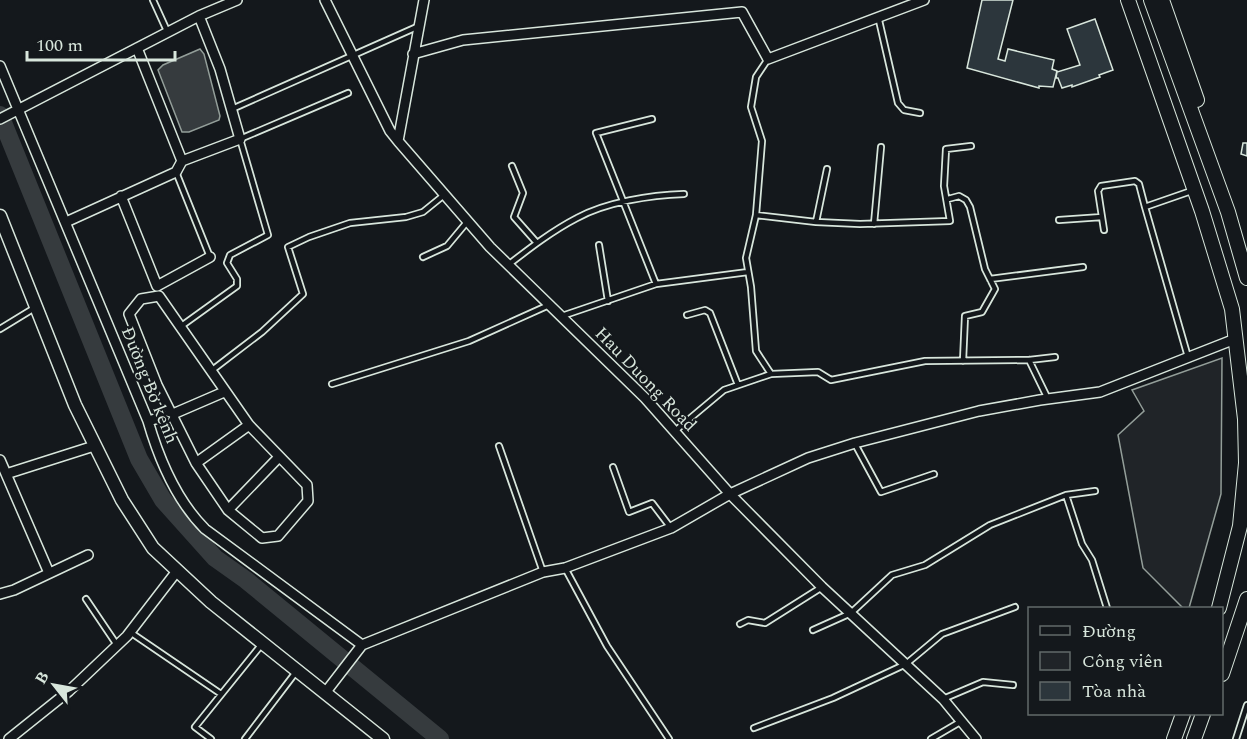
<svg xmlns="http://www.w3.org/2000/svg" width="1247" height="739" font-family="Spectral,serif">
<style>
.green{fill:#202428;stroke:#939e99;stroke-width:1.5}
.water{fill:#363b3e;stroke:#939e99;stroke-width:1.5}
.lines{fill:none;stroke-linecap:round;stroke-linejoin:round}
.river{stroke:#363b3e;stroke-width:18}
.building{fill:#2c363c;stroke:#d8e6dc;stroke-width:1.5}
.lane-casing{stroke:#d8e6dc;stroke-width:8}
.street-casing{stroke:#d8e6dc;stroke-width:12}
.secondary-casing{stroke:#d8e6dc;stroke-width:15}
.primary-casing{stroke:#d8e6dc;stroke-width:16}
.lane{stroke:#14181c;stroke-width:4.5}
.street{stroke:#14181c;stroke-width:9}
.secondary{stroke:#14181c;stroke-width:12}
.primary{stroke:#14181c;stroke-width:14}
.labels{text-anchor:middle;stroke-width:4.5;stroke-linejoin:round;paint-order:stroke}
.street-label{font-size:18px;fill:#d8e6dc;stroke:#14181c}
</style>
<rect width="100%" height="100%" fill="#14181c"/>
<!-- green -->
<path class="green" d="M1222,358L1221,494L1189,608H1183L1143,568L1118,435L1144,411L1132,390Z"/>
<!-- water -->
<path class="water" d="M200,49L204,54L220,116L219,120L189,132H182L158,70L163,65Z"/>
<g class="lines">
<!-- river -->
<path class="river" d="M0,115L139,459L163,500L215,558L246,580L440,739"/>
</g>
<!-- building -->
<path class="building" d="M982,0H1013L998,59L1005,61L1008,49L1054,60L1052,69L1057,71L1053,87L1039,86V88L967,68Z
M1095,19L1113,70L1099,75L1100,77L1072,87V85L1062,88L1058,78H1056L1057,72L1080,65L1067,29Z
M1243,143H1247V156L1241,154Z"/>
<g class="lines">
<!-- lane casing -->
<g class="lane-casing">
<path id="lane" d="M153,0L168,33
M878,16L898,103L904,110L920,113
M768,59L756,77L751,107L762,141L756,215L746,258L751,287L756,351L771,374
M232,109L419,26
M652,119L596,133L656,284
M512,166L523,193L514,217L537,243
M176,172L210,257
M948,199L959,196L966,200L970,207L985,269L995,289L982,312L965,316L963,361
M756,215L816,222L860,224L950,221L944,186L946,149L971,146
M1059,220L1102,217
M816,222L827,169
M874,224L881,147
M1104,230L1098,191L1101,186L1135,181L1139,184L1145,207
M599,245L608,301
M423,257L447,246L467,222
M508,265C530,248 552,231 577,218C606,202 651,195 684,194
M990,279L1083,267
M687,315L705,310L710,313L738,385
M562,316L656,284L748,272
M180,327L237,286V279L227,263L230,255L268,235L240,139L348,93
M0,329L36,307
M1188,357L1145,207L1194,190
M1029,360L1048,399
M211,371L262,332L303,294L288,247L309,237L350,223L406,217L423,212L444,195
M332,384L469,341L549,305
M675,431L724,390L771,374L818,372L831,380L925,361L1029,360L1055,357
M855,444L881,492L934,474
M499,446L543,572
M613,467L629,512L652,503L671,528
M1066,495L1082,544L1092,560L1107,608
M565,568L607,646L669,739
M86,599L117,645
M740,624L748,620L765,623L822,587
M813,630L851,613L892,575L925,565L990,525L1066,495L1095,491
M130,632L221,694
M943,699L983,682L1013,685
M754,728L833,698L906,664L942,634L1015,607
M211,739L195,727L262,644
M245,739L296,672
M931,739L960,722
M1236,739L1247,705"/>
</g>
<!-- street casing -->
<g class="street-casing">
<path id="street" d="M325,0L390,131L398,141
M424,0L398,141L490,247L645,398L730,494L822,587L943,699L976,739
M413,54L463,40L742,12L768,59L924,0
M0,66L148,421C159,459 177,501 205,529L362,645
M0,119L199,16L237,0
M182,161L240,139L220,69L199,16
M121,196L157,286L210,257
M66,222L176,172L182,161L137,48
M159,296L249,425L307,485L308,501L278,536L262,538L228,510L196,463L157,385L129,314L141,299Z
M148,421L173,414L224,392
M0,460L49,573
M196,463L249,425
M6,474L94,446
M228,510L279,457
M0,594L14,590L88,555
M325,693L362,645L543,572L565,568L671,528L730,494L808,458L855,443L979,411L1040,400L1100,392L1235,339
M9,739L69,691L127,636L177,571"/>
</g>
<!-- secondary casing -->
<g class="secondary-casing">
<path id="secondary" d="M0,216L75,405L122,500L153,548L211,602L383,739"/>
</g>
<!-- primary casing -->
<g class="primary-casing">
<path id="primary" d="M1128,0L1202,211L1232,309L1245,419L1246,463L1240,526L1219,608
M1151,0L1228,212L1247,278
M1162,0L1197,100
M1222,674L1247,599
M1174,739L1183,714
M1194,739L1203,714"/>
</g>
<!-- lane -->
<use href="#lane" class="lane"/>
<!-- street -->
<use href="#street" class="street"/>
<!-- secondary -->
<use href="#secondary" class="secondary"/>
<!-- primary -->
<use href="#primary" class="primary"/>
</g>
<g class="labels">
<!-- street labels -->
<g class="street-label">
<text transform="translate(646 379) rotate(46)" y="6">Hau Duong Road</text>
<text transform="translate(150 385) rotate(68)" y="6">Đường Bờ kênh</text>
</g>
</g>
<!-- legend -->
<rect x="1028" y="607" width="195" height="108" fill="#14181c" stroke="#626a69" stroke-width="1.5"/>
<rect x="1040" y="626" width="30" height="9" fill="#14181c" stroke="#626a69" stroke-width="1.5"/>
<text x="1082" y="637" font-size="18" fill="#d8e6dc">Đường</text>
<rect x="1040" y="652" width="30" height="18" fill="#202428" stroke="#626a69" stroke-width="1.5"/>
<text x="1082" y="667" font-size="18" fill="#d8e6dc">Công viên</text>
<rect x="1040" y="682" width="30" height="18" fill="#2c363c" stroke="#626a69" stroke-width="1.5"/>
<text x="1082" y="697" font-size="18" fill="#d8e6dc">Tòa nhà</text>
<!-- north arrow -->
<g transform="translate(54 685) rotate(301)" stroke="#14181c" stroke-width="4.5" paint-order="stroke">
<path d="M0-4.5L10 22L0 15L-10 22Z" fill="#d8e6dc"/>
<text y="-9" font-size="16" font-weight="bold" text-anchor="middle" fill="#d8e6dc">B</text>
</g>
<!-- scale -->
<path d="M27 51v9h148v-9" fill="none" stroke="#d8e6dc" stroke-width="3"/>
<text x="36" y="51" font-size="18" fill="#d8e6dc" stroke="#14181c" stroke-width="4.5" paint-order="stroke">100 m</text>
</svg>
